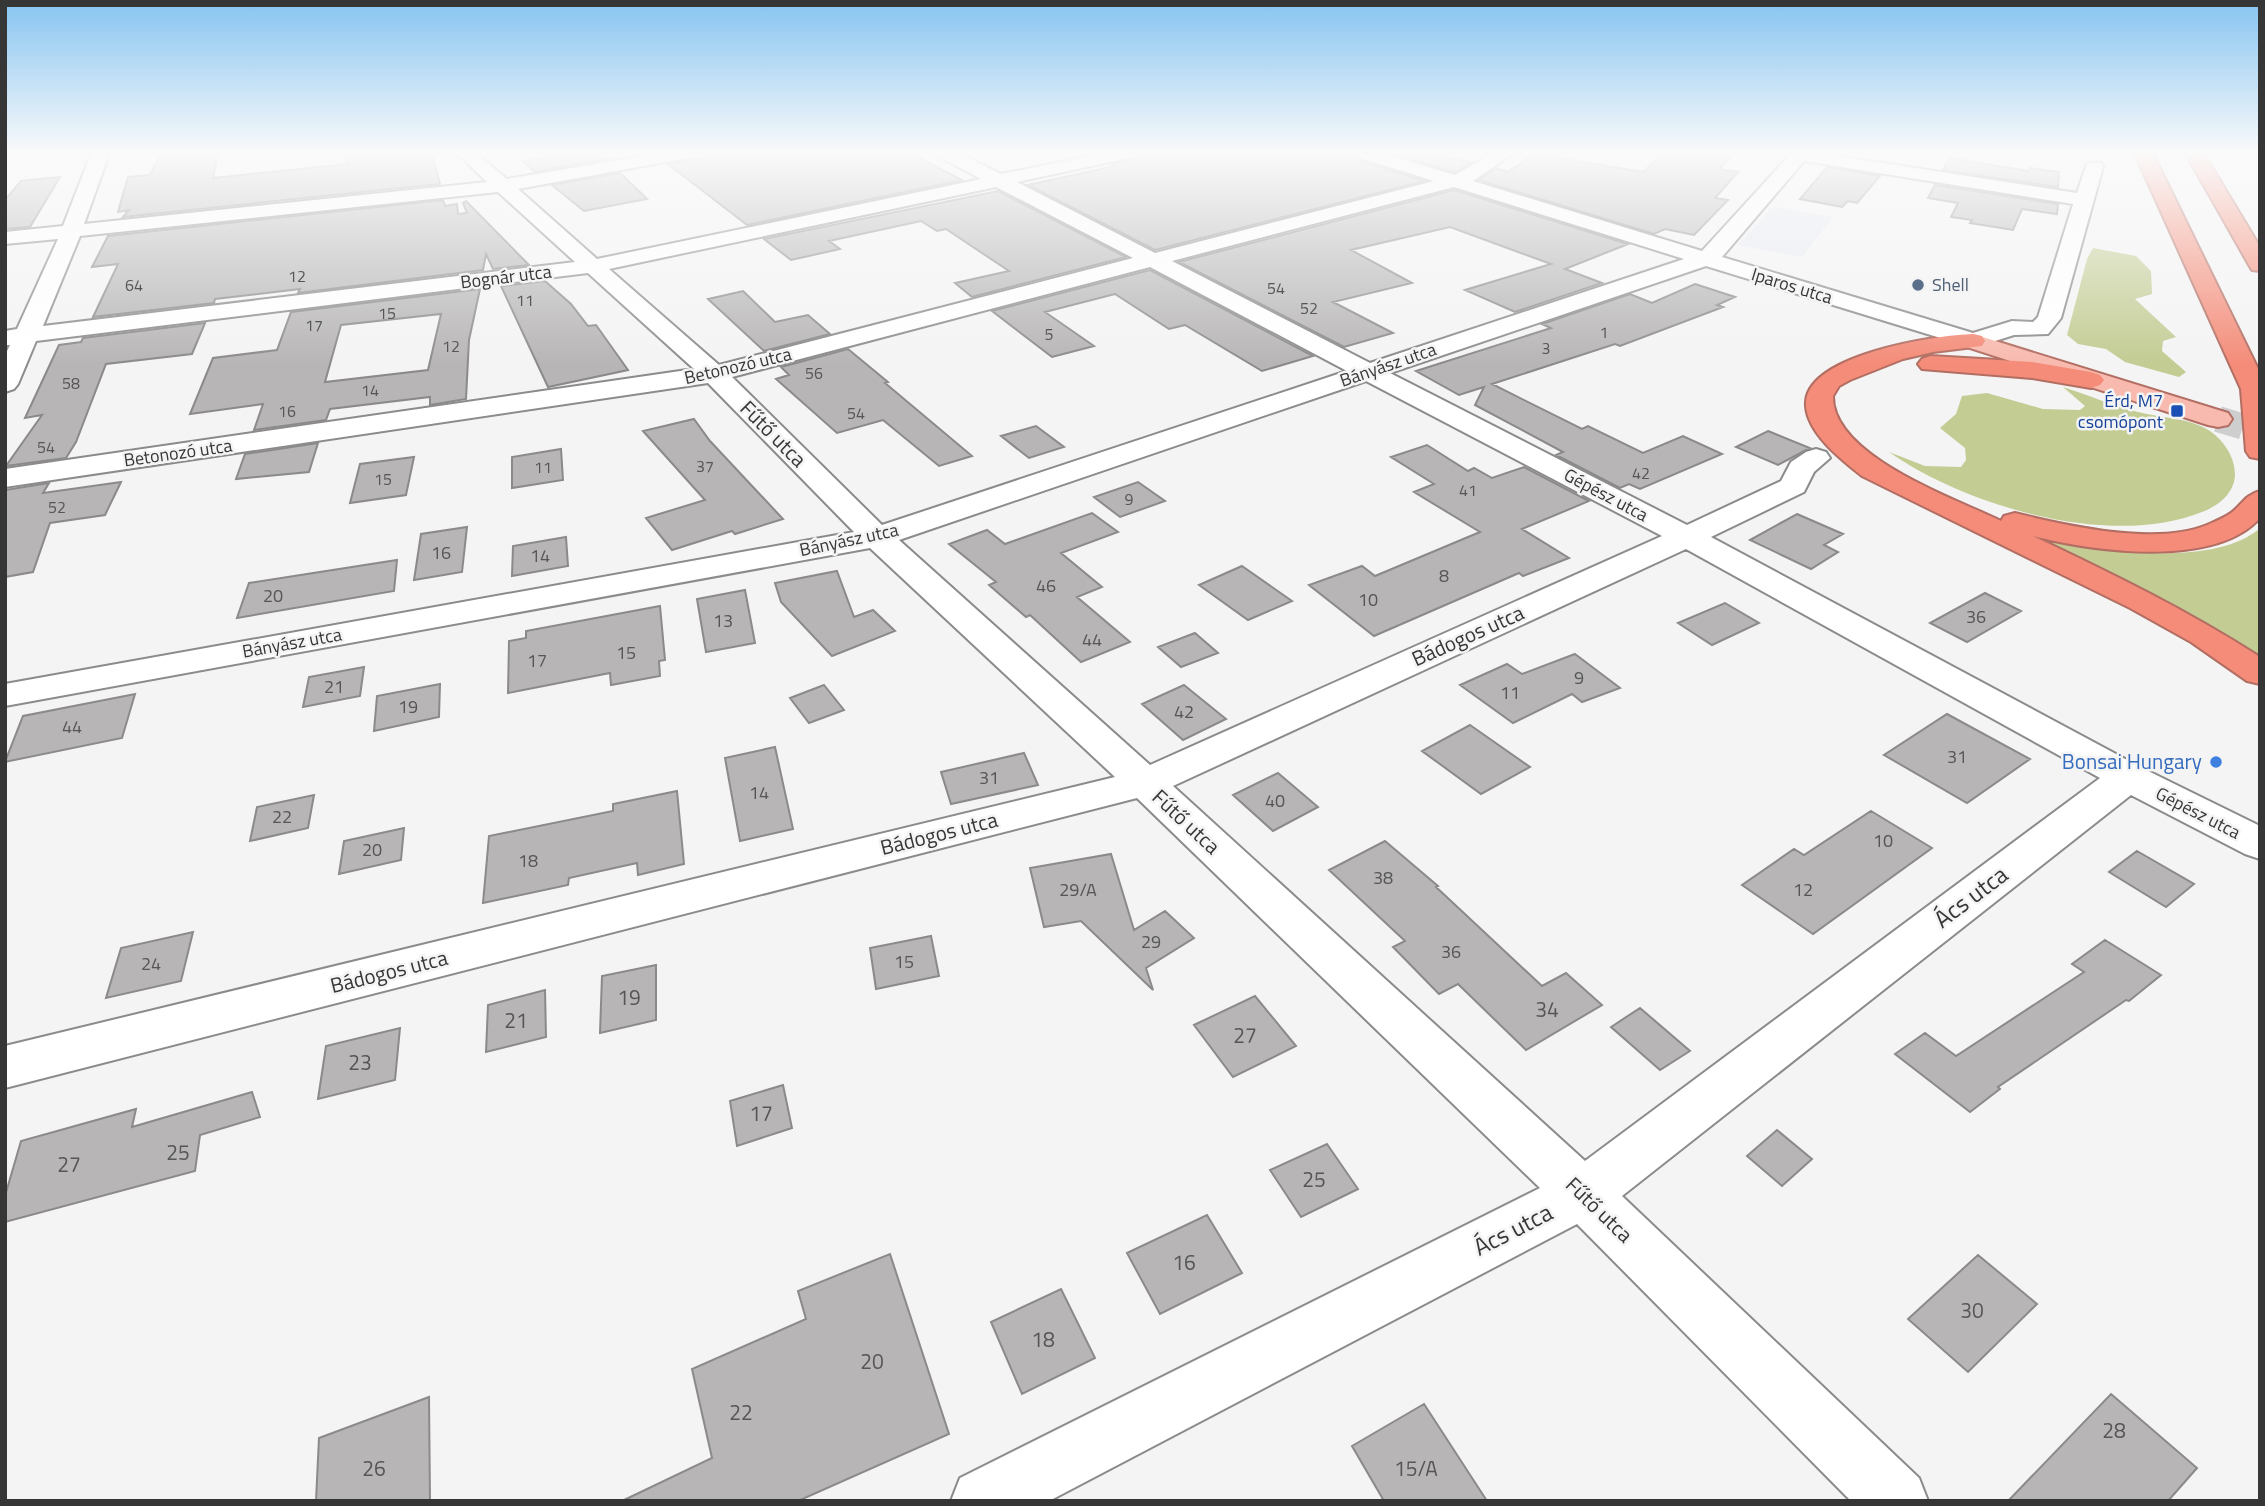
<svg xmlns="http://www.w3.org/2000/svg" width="2265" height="1506" font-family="'Titillium Web',sans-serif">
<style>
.built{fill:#e6e9f1}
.green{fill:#c2cc93}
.building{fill:#b7b5b5;stroke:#8b8a89;stroke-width:2;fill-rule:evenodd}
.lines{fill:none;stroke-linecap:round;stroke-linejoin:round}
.major-tunnel{stroke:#cececf;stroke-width:26;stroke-dasharray:26 13;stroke-linecap:butt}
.minor-casing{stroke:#8b8b8c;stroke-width:4}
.major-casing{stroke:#b26e62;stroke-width:4}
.highway-casing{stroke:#b26e62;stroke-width:4}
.minor{fill:#fff;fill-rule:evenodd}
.major{fill:#f8baaf;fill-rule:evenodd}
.highway{fill:#f48c79;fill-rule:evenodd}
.service-dot{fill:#5c6f8a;stroke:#f4f4f5;stroke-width:2.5}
.transit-dot{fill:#1a4fb4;stroke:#f4f4f5;stroke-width:2.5}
.shop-dot{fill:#3f7fe0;stroke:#f4f4f5;stroke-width:2.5}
.labels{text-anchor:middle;stroke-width:5;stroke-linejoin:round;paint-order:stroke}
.far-number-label{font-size:16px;fill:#565656}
.far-street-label{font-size:18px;fill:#363637;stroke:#f4f4f5}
.far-service-label{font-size:18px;fill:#4e5e75;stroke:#f4f4f5;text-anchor:start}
.far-transit-label{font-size:18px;fill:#164399;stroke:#f4f4f5;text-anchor:end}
.number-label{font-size:18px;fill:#565656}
.street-label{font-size:21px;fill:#363637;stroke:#f4f4f5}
.shop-label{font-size:21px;fill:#366cbe;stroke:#f4f4f5;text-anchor:end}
.near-number-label{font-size:21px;fill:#565656}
.near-street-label{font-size:24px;fill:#363637;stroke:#f4f4f5}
</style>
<rect width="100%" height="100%" fill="#f4f4f5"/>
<!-- built -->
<path class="built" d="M1773,206L1833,217L1802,257L1738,245Z"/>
<!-- green -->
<path class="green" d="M2093,248L2136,256L2151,271L2152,294L2135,299L2176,337L2163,341L2162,351L2186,372L2179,377L2125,362L2106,349L2078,344L2067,335L2087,259Z
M2063,387C2089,395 2112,406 2138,412C2161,418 2191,418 2210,431C2224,441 2235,457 2235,475C2234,494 2218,506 2202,512C2111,549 1966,506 1889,452L1925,466L1961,467L1966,460L1965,448L1940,428L1956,414L1962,396L1987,393L2043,409L2080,410L2085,406Z
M2260,528V662L2040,540C2096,550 2214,569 2260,528Z"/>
<!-- building -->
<path class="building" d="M161,154H218L213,178L349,164L342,154H432L440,184L123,217L129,210L118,212L128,177L150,175Z
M565,154H600L606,159L535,172L522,161Z
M722,154H912L962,180L747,225L668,164Z
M1158,154H1354L1359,161L1424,181L1155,250L1028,185L1115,166L1111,164Z
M1392,154H1428L1472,162L1455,172Z
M1535,154L1643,172L1663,154H1734L1719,169L1738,172L1715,198L1728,200L1694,235L1665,229L1654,234L1479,180L1496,168L1508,172Z
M1949,158L2029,171L2030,168L2059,172L2058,187L1943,170Z
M1827,167L1880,176L1857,203L1848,201L1842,207L1800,199Z
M620,173L647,199L584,211L552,185Z
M60,177L30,227L5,229V200L21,181Z
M1935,185L2058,204L2057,214L2022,209L2013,230L1970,223L1972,220L1951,217L1958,203L1928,198Z
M1454,190L1628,244L1565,269L1602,283L1515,312L1465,290L1551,264L1450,227L1351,250L1412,283L1333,302L1393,333L1344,347L1179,262Z
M998,191L1126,257L972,297L955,283L1009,271L946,229L937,231L921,221L829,241L840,249L791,260L764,239Z
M443,200L445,206L457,204L458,214L467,213L463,203L466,201L529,265L493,269L486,254L483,270L298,293L300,289L215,299L214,303L93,317L118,264L92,267L108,236Z
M1150,270L1313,356L1262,371L1185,325L1169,329L1115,294L1045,312L1094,346L1052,357L992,311Z
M545,281L571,304L588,326L596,325L628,370L548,387L501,286Z
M1695,284L1735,297L1717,305L1723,307L1620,346L1615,344L1492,384L1582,429L1588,426L1643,453L1683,436L1722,454L1640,489L1629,484L1620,488L1556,455L1563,452L1475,405L1484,387L1459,395L1416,371L1551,328L1542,324L1630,294L1652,303Z
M480,289L469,340L466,399L430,405V397L330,409L326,420L254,430L263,404L190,414L213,358L277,350L291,312ZM441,314L428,370L325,382L341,325Z
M743,291L775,322L808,315L830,334L764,351L708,299Z
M205,323L192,354L106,364L76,442L66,458L6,466L42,415L25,418L59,345L81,342L83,338Z
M848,349L888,382L885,383L972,456L939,466L883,420L837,433L776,379L789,375L781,367Z
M694,419L710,441L783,519L735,534L732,531L672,550L646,518L705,500L643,431Z
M1036,426L1064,447L1029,458L1001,436Z
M1768,431L1810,448L1778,465L1736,447Z
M318,443L309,472L236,479L245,454Z
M1427,445L1468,471L1474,468L1492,478L1524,467L1589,501L1522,529L1569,558L1523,576L1519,573L1374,636L1309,585L1362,566L1375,576L1480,532L1414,492L1434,484L1391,457Z
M561,449L563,480L512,488V457Z
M414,457L406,495L350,503L360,464Z
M121,482L105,515L50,523L33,572L5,577V490L49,483L43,493Z
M1138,482L1165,501L1120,517L1094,497Z
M1092,513L1118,532L1061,553L1102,587L1077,597L1130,642L1081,662L1030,615L1026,617L989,585L996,582L949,544L987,530L1005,544Z
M1797,514L1843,534L1824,545L1838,552L1811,569L1750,540Z
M467,527L462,572L414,580L421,534Z
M566,537L568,566L512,576L513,546Z
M397,560L394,591L237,618L249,583Z
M1242,566L1292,601L1248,620L1199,585Z
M837,571L854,617L873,610L895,631L832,656L781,602L775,583Z
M745,590L755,643L706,652L697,599Z
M1985,593L2021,611L1967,642L1930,623Z
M1725,603L1759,623L1712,645L1678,623Z
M660,606L665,660L659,661L660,676L611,685L610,673L508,693L509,641L526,638V631Z
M1195,633L1218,653L1181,667L1158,647Z
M1575,654L1620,688L1582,702L1572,694L1513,723L1460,685L1507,664L1522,674Z
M364,667L360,696L303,707L309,677Z
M440,684L439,717L374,731L377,696Z
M824,685L844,710L809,723L790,698Z
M1184,685L1226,719L1183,740L1142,704Z
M135,694L122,738L5,762L23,716Z
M1947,714L2030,759L1967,803L1884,755Z
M1470,725L1530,767L1481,794L1422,751Z
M775,747L793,829L740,841L725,758Z
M1024,753L1038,785L951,804L941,772Z
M1278,773L1318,807L1273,831L1233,795Z
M677,791L684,864L638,875L637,863L569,878L568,885L483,903L489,836L613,811V804Z
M314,795L308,828L250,841L257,807Z
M1871,811L1932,848L1813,934L1742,885L1794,849L1804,855Z
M404,828L401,860L339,874L344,841Z
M1385,841L1438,886L1436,887L1542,986L1566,973L1602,1005L1526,1050L1458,984L1439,994L1393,947L1405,941L1329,870Z
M2137,851L2194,884L2166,907L2109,872Z
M1111,854L1134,930L1165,911L1194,938L1146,968L1153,990L1081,921L1044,927L1030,868Z
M193,932L181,981L106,998L121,948Z
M931,936L939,976L876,989L870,948Z
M2105,940L2161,975L2129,1001L2126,1000L1998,1087L2000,1089L1970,1112L1895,1054L1925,1033L1956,1056L2084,972L2072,964Z
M656,965V1020L600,1033L602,976Z
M545,990L546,1037L486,1052L488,1005Z
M1255,996L1296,1046L1233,1077L1194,1025Z
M1640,1008L1690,1051L1660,1070L1611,1027Z
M400,1028L395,1080L318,1099L326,1046Z
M783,1085L792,1128L737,1146L730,1101Z
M252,1092L260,1117L200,1135L195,1171L5,1222V1196L21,1141L136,1109L132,1127Z
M1777,1130L1812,1159L1782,1186L1747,1156Z
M1327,1144L1358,1189L1301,1217L1270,1170Z
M1207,1215L1242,1273L1160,1314L1127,1253Z
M890,1254L949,1434L798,1501H622L712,1458L692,1369L806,1319L798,1291Z
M1978,1255L2037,1304L1968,1372L1908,1319Z
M1061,1289L1095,1358L1022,1394L991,1322Z
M2111,1394L2197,1468L2168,1501H2008Z
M429,1397L430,1501H316L319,1438Z
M1424,1404L1487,1501H1384L1352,1446Z"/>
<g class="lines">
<!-- major-tunnel -->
<path class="major-tunnel" d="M2218,419L2260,432"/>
<!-- minor casing -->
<g class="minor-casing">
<path id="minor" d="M91,154H109L84,224L487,182L458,154H477L507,179L654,154H691L688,158L682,159L518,189L597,259L981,179L942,158L939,154H961L1001,174L1100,154H1133L1130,158L1124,159L1017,182L1155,253L1434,181L1360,158L1357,154H1384L1455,175L1491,154H1512L1473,181L1702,251L1787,158L1783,154H1824L2077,193L2087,163H2101L2103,167L2061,318L2048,334L2014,335L1973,348L1706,266L1390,373L1687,525L1781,481L1791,462L1806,452L1816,449L1826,452L1830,458L1814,472L1804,492L1711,537L2142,768L2260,826V859L2245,854L2131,795L1622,1196L1919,1478L1928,1501H1851L1577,1224L1049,1501H951L960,1478L1540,1188L1137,798L5,1088V1046L1115,777L870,548L5,706V684L854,532L708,383L5,487V469L694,369L588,273L36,341L18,384L14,389L5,392V355L10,345H5V331L17,329L58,239L5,244V232L63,226ZM1804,161L2073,204L2038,317L2033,322L2012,321L1973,333L1722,257ZM996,187L1133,258L719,365L609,269ZM1454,187L1684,259L1370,363L1172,261ZM498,192L575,262L43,326L80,236ZM1150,267L1347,371L882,525L732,377ZM1366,381L1662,536L1150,765L899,540ZM1686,549L2100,778L1585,1161L1173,786Z"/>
</g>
<!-- major casing -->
<g class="major-casing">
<path id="major" d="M1973,334L2228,413L2232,419L2228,425L2218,427L2208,425L1964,346L1961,341L1964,336Z"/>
</g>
<!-- highway casing -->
<g class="highway-casing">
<path id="highway" d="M2135,154H2153L2260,373V459L2250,457L2246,451L2241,389Z
M2186,154H2204L2260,247V271L2252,270L2249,265Z
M1973,334L1982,336L1985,341L1982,346L1933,352L1903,359L1850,380L1839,386L1833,396C1832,456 1954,498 2001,521L2004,516L2015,513C2067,526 2156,546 2207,525C2214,522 2224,518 2231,513C2242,505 2245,495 2260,491V518C2214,569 2092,551 2033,536C2111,573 2187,610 2260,657V684L2247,681L2191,642L2130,608L1862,476C1842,460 1808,434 1806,406C1802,355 1937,335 1973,334Z
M1931,356L2032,362L2091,372L2100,375L2104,380L2100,385L2091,388L2032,378L1922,369L1918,364L1922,359Z"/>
</g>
<!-- minor -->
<use href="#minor" class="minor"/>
<!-- major -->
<use href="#major" class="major"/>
<!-- highway -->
<use href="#highway" class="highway"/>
</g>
<!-- sky -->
<linearGradient id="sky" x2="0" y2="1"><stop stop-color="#86c4f1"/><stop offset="0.42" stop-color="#fafafa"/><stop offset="1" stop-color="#fafafa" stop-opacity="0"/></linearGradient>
<rect width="2265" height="364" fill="url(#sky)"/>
<!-- markers -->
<circle class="service-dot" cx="1918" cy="285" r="7"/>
<rect class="transit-dot" x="2170" y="404" width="14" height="14" rx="3.5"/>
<circle class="shop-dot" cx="2216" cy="762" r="7"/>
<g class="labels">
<!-- far-number labels -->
<g class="far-number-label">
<text x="297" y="282">12</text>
<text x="134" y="291">64</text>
<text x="1276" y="294">54</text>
<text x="525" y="306">11</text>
<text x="1309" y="314">52</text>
<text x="387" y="319">15</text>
<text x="314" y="331">17</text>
<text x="1604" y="338">1</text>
<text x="1049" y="340">5</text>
<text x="451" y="352">12</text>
<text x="1546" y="354">3</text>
<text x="814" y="379">56</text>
<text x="71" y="389">58</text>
<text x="370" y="396">14</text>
<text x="287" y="417">16</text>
<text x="856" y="419">54</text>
<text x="46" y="453">54</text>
<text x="705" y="472">37</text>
<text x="543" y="473">11</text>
<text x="1641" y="479">42</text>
<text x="383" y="485">15</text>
<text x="1468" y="496">41</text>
<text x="1129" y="505">9</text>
<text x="57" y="513">52</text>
</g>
<!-- far-street labels -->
<g class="far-street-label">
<text transform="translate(506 277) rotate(-7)" y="6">Bognár utca</text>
<text transform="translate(1792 286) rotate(17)" y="6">Iparos utca</text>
<text transform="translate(1388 365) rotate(-19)" y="6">Bányász utca</text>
<text transform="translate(738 366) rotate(-13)" y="6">Betonozó utca</text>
<text transform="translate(178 453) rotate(-8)" y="6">Betonozó utca</text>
<text transform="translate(1606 495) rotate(28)" y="6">Gépész utca</text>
<text transform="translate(849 540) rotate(-12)" y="6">Bányász utca</text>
<text transform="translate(292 643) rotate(-10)" y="6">Bányász utca</text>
<text transform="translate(2198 813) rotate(27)" y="6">Gépész utca</text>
</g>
<!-- far-service labels -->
<g class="far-service-label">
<text x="1932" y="291">Shell</text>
</g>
<!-- far-transit labels -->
<g class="far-transit-label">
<text x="2163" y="407">Érd, M7<tspan x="2163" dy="21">csomópont</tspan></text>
</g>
<!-- number labels -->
<g class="number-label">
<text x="441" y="559">16</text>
<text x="540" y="562">14</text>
<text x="1444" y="582">8</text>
<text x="1046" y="592">46</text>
<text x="273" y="602">20</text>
<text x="1368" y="606">10</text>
<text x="1976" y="623">36</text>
<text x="723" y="627">13</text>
<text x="1092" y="646">44</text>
<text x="626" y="659">15</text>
<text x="537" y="667">17</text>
<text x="1579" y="684">9</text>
<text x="334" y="693">21</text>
<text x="1510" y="699">11</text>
<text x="408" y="713">19</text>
<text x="1184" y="718">42</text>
<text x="72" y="733">44</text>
<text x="1957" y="763">31</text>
<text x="989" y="784">31</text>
<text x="759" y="799">14</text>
<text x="1275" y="807">40</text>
<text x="282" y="823">22</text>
<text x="1883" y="847">10</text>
<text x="372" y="856">20</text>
<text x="528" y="867">18</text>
<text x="1383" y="884">38</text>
<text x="1078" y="896">29/A</text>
<text x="1803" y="896">12</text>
<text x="1151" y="948">29</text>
<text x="1451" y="958">36</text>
<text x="904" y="968">15</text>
<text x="151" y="970">24</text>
</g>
<!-- street labels -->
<g class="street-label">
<text transform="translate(773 434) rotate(45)" y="7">Fűtő utca</text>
<text transform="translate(1468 636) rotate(-24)" y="7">Bádogos utca</text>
<text transform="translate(1186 822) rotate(43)" y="7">Fűtő utca</text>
<text transform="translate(939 834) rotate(-14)" y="7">Bádogos utca</text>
<text transform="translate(389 972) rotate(-14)" y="7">Bádogos utca</text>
<text transform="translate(1599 1210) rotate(44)" y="7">Fűtő utca</text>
</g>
<!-- shop labels -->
<g class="shop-label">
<text x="2202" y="769">Bonsai Hungary</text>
</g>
<!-- near-number labels -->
<g class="near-number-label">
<text x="629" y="1005">19</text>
<text x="1547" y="1017">34</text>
<text x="516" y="1028">21</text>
<text x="1245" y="1043">27</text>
<text x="360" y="1070">23</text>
<text x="761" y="1121">17</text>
<text x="178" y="1160">25</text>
<text x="69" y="1172">27</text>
<text x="1314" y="1187">25</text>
<text x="1184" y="1270">16</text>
<text x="1972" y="1318">30</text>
<text x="1043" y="1347">18</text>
<text x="872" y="1369">20</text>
<text x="741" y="1420">22</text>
<text x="2114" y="1438">28</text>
<text x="374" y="1476">26</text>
<text x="1416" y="1476">15/A</text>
</g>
<!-- near-street labels -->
<g class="near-street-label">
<text transform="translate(1971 897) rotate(-37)" y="8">Ács utca</text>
<text transform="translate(1513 1230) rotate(-27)" y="8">Ács utca</text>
</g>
</g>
<!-- border -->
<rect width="2265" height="1506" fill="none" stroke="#363637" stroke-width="14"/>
</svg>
